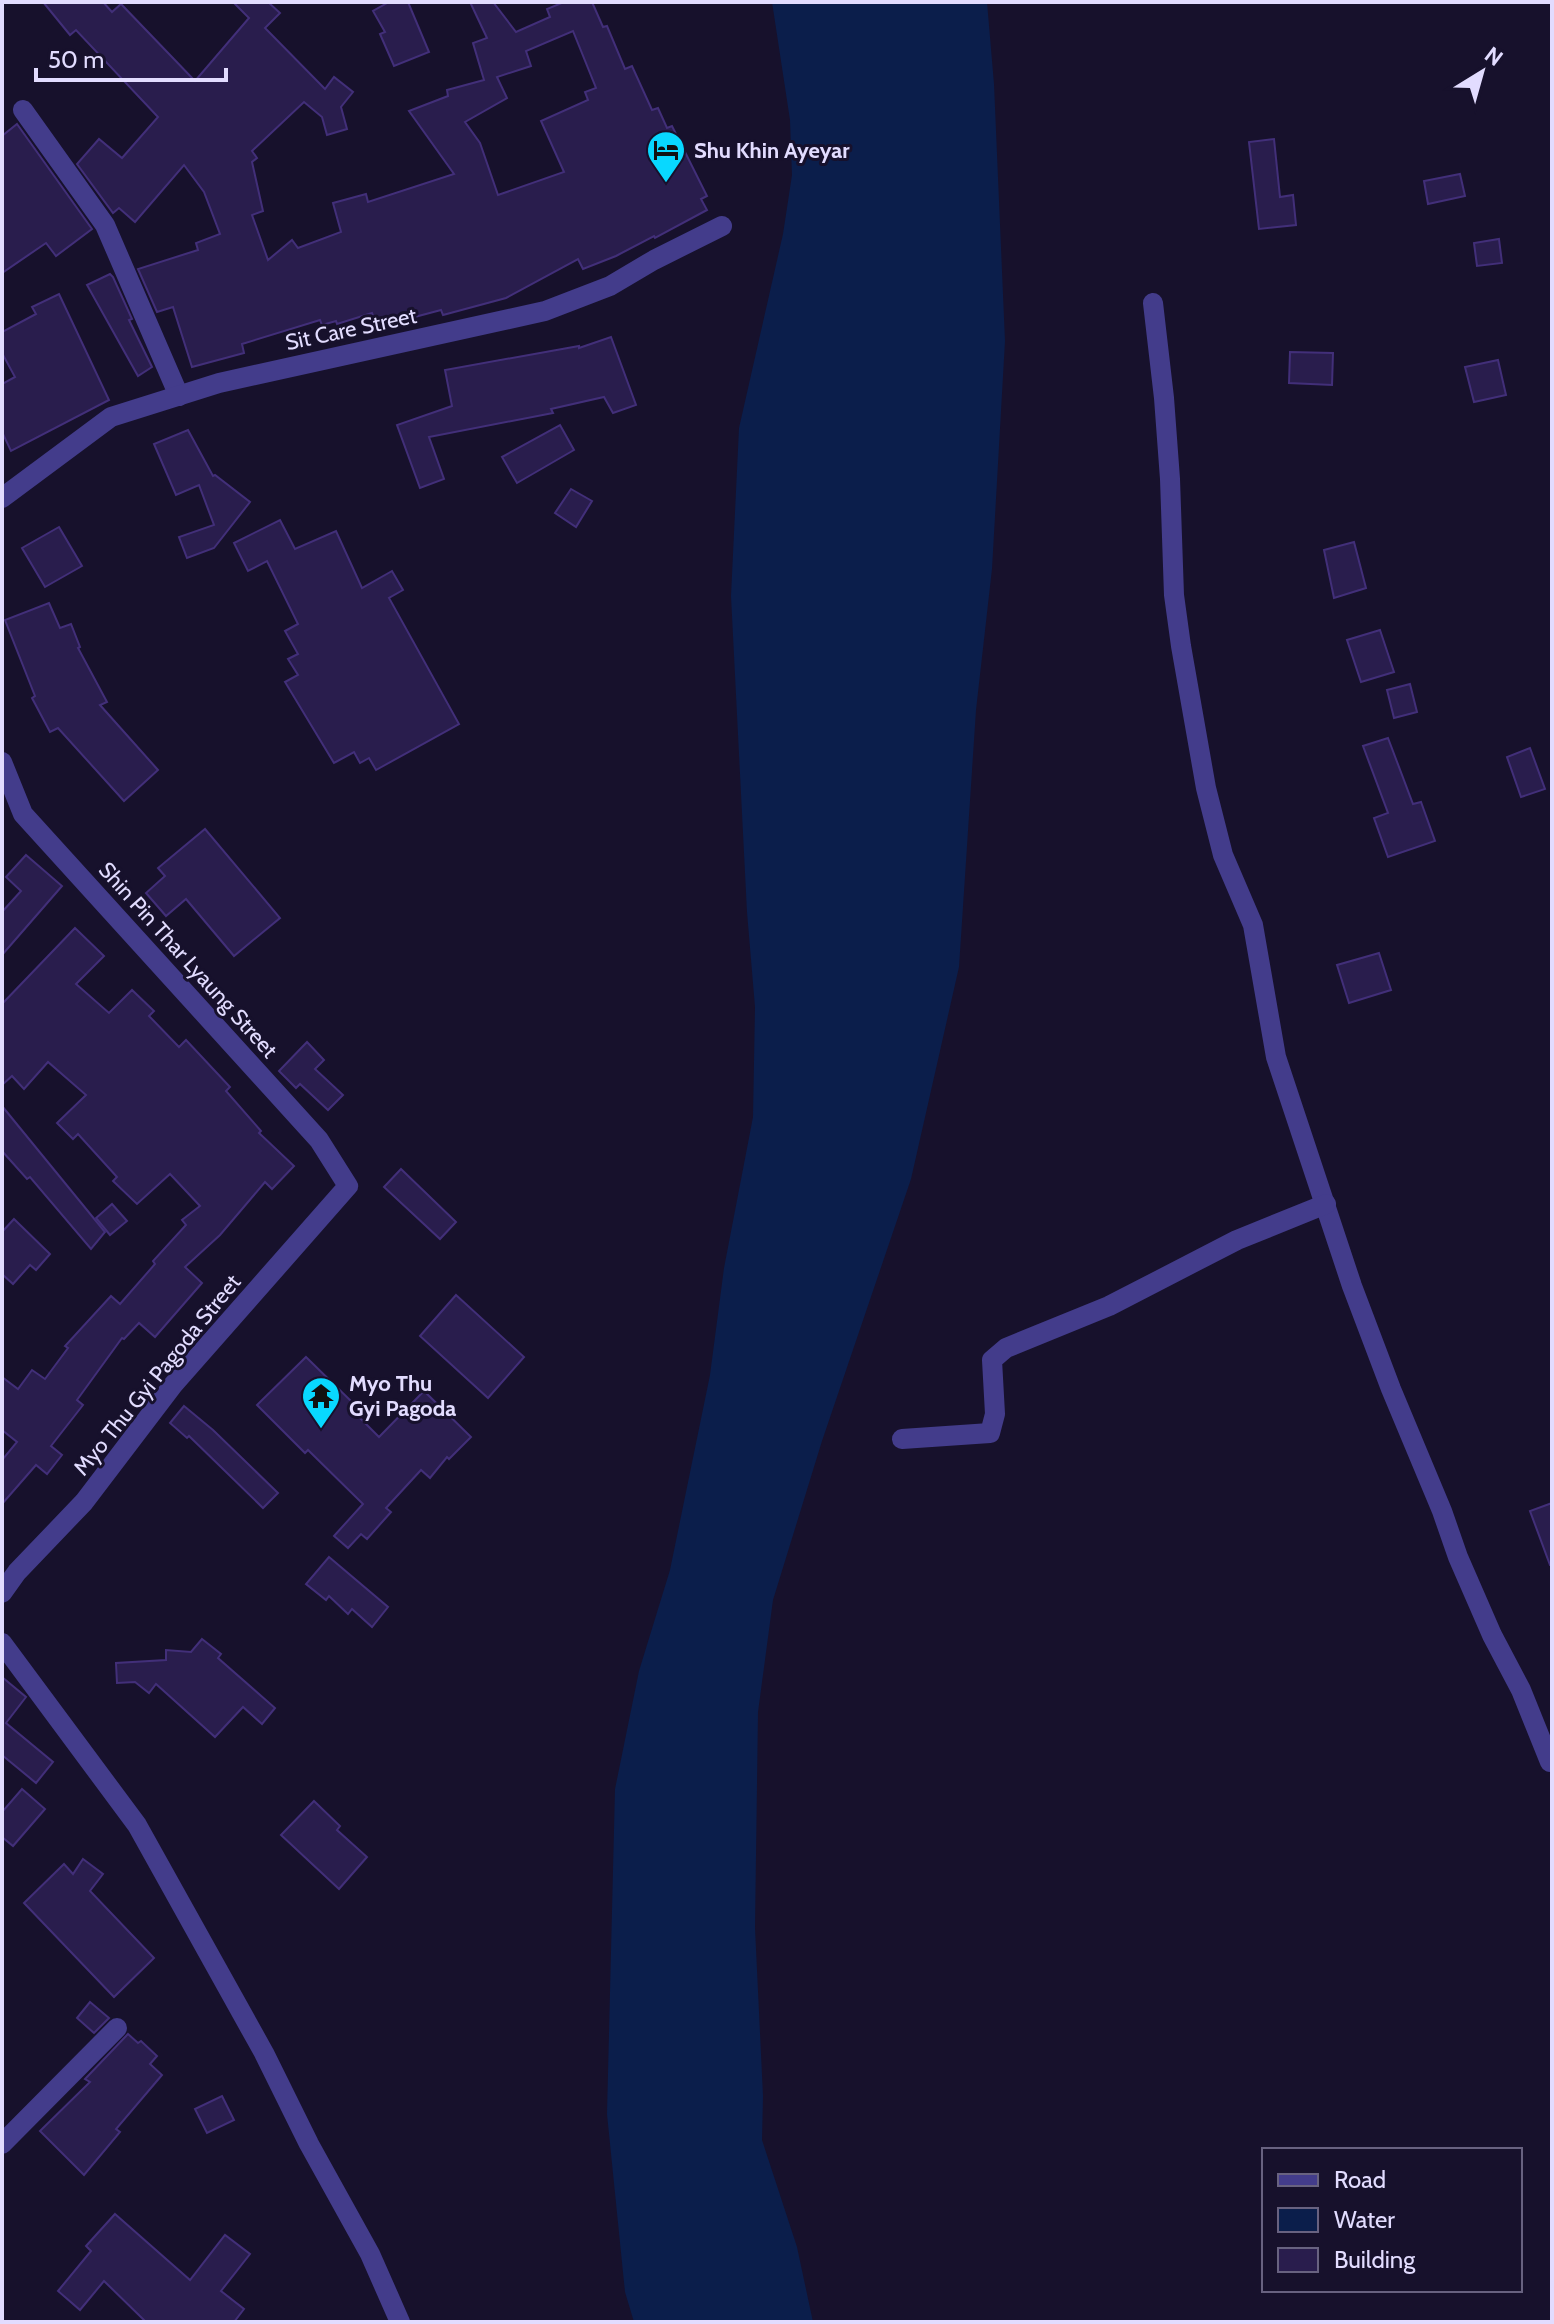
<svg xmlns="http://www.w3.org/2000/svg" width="1554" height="2324" font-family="Cabin,sans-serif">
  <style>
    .water { fill: #0b1e4b }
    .building { fill: #291d4d; stroke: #422f79; stroke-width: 2; fill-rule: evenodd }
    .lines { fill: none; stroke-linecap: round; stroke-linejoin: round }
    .minor { stroke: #433c8b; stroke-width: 20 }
    .labels { text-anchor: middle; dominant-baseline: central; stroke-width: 6; stroke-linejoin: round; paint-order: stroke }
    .poi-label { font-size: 22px; font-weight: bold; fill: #e2dcff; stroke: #17112c; text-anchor: start }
    .street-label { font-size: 22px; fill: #e2dcff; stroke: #17112c }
  </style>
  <rect width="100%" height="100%" fill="#17112c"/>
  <!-- water -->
  <polygon class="water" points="772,2 987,2 994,84 1005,341 992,569 976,710 959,967 911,1179 822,1441 773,1600 758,1712 755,1928 763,2096 762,2140 797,2247 813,2322 634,2322 625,2292 607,2114 615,1789 639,1671 670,1570 710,1375 724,1268 753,1117 755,1007 747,912 731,596 739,428 783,234 792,175 790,120"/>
  <!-- building -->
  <g class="building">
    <path d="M43 2H103L112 12 121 4 195 81 249 18 233 2H268L280 13 265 28 325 89 334 77 353 92 341 107 347 129 327 135 322 117 304 102 252 151 257 158 252 162 263 211 252 215 268 260 292 240 298 248 341 232 333 203 366 194 368 202 454 174 409 111 448 96 447 90 484 80 473 43 487 38 470 2H493L516 32 550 17 547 9 564 2H592L603 27 607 26 625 69 632 66 652 110 658 108 667 128 672 126 707 196 701 199 707 210 655 238 654 236 616 256 583 269 578 259 506 298 443 315 441 310 411 318 410 314 376 324 372 313 337 324 336 321 322 325 320 320 242 344 244 353 192 367 173 307 157 312 138 269 198 250 196 243 220 234 204 192 184 165 135 222 119 208 113 213 77 164 99 139 122 158 158 117 76 30 70 35ZM573 31 596 88 585 92 588 100 541 121 564 172 498 195 480 143 465 122 507 98 497 77 531 66 526 51Z"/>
    <polygon points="389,2 408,2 429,52 394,66 380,34 385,32 373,11"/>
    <polygon points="17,124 92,229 56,256 46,243 2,273 2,136"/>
    <polygon points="1274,139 1280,197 1293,195 1296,225 1259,229 1249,142"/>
    <polygon points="1460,174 1465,196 1428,204 1424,181"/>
    <polygon points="1499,239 1502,263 1477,266 1474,243"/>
    <polygon points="110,274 113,277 132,319 129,320 152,367 138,376 87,285"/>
    <polygon points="59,294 109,400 11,451 2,432 2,384 15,377 2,353 2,332 36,314 32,307"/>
    <polygon points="611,337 636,405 613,413 604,397 551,409 553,413 429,437 444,479 420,488 397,425 452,406 445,370 579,346 579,348"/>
    <polygon points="1290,352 1333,353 1332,385 1289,383"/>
    <polygon points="1498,360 1506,395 1474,402 1465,367"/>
    <polygon points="560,425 574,450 517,483 502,457"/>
    <polygon points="188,430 213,476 215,475 250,502 214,548 187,558 179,537 214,525 199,485 176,495 154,444"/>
    <polygon points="571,489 592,501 576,527 555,513"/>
    <polygon points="280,520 295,549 336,531 362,588 392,571 403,590 389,598 459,724 376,770 369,758 360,763 354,752 334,763 285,682 298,675 288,659 298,654 285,631 298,624 267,561 248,571 234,543"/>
    <polygon points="59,527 82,566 45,587 22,548"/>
    <polygon points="1354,542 1366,588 1334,598 1324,550"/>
    <polygon points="49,603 60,628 71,624 80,647 78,648 107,702 100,705 158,770 124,801 58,728 50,732 32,698 35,696 5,620"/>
    <polygon points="1380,630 1394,672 1361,682 1347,640"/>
    <polygon points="1410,684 1417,712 1394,718 1387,690"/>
    <polygon points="1388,738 1413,804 1421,802 1435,841 1388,857 1374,818 1388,813 1363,746"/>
    <polygon points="1530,748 1545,789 1521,797 1507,757"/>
    <polygon points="205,829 280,918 234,956 186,899 166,916 146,893 165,876 158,868"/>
    <polygon points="26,855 62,886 2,955 2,912 21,891 6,877"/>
    <polygon points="75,928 104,956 76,984 109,1013 132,990 154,1011 149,1016 179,1047 186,1040 230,1087 226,1091 261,1131 259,1133 294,1166 272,1189 265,1182 220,1235 185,1267 202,1283 155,1337 139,1323 124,1339 122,1338 77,1400 83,1405 51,1446 62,1455 47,1474 36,1465 2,1504 2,1460 17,1442 2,1430 2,1377 18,1389 32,1370 45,1379 68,1348 65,1346 111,1296 120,1304 155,1264 153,1261 186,1225 182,1220 200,1206 170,1174 137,1204 113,1181 117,1177 78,1134 73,1139 57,1123 86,1095 48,1062 24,1089 12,1076 2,1085 2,1004"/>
    <polygon points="1379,953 1391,990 1349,1003 1337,965"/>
    <polygon points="307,1042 324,1060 315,1069 343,1095 328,1110 300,1084 296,1088 279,1071"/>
    <polygon points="2,1106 105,1232 91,1249 30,1177 27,1179 2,1151"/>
    <polygon points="401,1169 456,1222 440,1239 384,1187"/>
    <polygon points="112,1204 127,1221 110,1235 96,1218"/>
    <polygon points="14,1219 50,1254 36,1270 30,1265 13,1284 2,1274 2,1232"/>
    <polygon points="456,1295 524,1357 488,1398 420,1336"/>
    <polygon points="306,1357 354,1404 350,1408 379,1437 424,1391 471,1437 449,1459 447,1457 430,1478 421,1470 386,1508 391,1512 367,1539 361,1534 348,1548 334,1536 363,1504 308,1450 305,1453 257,1405"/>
    <polygon points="184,1406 213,1430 278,1493 263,1508 189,1436 187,1438 170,1423"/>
    <polygon points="1552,1503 1552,1565 1550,1565 1530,1511"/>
    <polygon points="329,1557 388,1607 372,1627 352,1609 348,1614 329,1596 326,1600 306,1584"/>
    <polygon points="202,1639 221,1654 218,1658 275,1708 262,1724 243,1707 215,1737 156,1684 149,1693 135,1682 117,1683 116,1663 166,1660 166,1650 191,1652"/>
    <polygon points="2,1677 26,1697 6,1723 53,1762 36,1783 2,1755"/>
    <polygon points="22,1789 45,1809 13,1846 2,1837 2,1812"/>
    <polygon points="314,1801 340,1826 337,1830 367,1857 339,1889 281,1835"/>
    <polygon points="83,1859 103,1874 90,1891 154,1958 114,1997 24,1903 64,1864 73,1874"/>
    <polygon points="90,2002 109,2018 94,2033 77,2018"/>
    <polygon points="128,2034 138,2043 141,2041 157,2056 150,2064 162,2075 116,2129 120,2132 84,2175 40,2131 90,2082 85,2079"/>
    <polygon points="222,2096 234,2120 207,2133 195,2109"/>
    <polygon points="115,2214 190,2280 225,2235 250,2254 221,2291 244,2309 234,2322 146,2322 104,2281 80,2310 58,2291 91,2251 86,2246"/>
  </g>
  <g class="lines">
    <!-- minor -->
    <g class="minor">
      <polyline points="23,110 105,225 179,396"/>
      <polyline points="1153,303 1164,398 1170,479 1174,595 1181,646 1206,788 1223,855 1253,925 1276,1057 1352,1286 1391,1389 1442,1511 1458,1557 1492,1635 1521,1690 1550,1762"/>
      <polyline points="2,498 111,417 219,383 545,311 610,286 654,260 722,226"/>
      <polyline points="2,762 23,814 319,1140 348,1186 173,1385 84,1502 17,1572 2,1593"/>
      <polyline points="902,1439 990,1433 995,1414 992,1360 1006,1348 1109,1306 1237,1240 1326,1204"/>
      <polyline points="2,1643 137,1825 264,2053 309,2144 370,2254 400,2322"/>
      <polyline points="2,2144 117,2028"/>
    </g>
  </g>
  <!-- icons -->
  <defs>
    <g id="hotel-pin" transform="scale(2)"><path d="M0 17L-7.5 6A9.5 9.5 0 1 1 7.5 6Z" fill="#08d8ff" stroke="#17112c"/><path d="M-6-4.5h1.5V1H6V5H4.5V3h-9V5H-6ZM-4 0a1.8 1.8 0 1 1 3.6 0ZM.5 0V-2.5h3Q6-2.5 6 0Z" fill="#111"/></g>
    <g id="temple-pin" transform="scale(2)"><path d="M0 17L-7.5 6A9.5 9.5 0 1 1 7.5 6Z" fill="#08d8ff" stroke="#17112c"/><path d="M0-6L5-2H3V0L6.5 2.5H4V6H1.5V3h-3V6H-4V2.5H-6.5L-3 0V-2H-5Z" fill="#111"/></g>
  </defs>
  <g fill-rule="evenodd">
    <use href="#hotel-pin" x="666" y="150"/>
    <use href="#temple-pin" x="321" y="1396"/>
  </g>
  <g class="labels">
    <!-- poi labels -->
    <g class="poi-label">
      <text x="694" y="150">Shu Khin Ayeyar</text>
      <text x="349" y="1383">Myo Thu<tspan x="349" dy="25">Gyi Pagoda</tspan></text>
    </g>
    <!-- street labels -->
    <g class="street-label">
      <text transform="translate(351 329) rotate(-12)">Sit Care Street</text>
      <text transform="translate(188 960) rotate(48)">Shin Pin Thar Lyaung Street</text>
      <text transform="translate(157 1375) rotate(-51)">Myo Thu Gyi Pagoda Street</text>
    </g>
  </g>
  <!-- border -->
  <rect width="1554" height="2324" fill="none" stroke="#e2dcff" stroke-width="8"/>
  <!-- legend -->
  <rect x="1262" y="2148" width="260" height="144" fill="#17112c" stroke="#686280" stroke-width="2"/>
  <rect x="1278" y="2174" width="40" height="12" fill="#433c8b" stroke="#686280" stroke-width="2"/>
  <text x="1334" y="2188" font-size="24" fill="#e2dcff">Road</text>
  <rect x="1278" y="2208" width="40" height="24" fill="#0b1e4b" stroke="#686280" stroke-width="2"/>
  <text x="1334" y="2228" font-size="24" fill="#e2dcff">Water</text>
  <rect x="1278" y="2248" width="40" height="24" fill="#291d4d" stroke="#686280" stroke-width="2"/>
  <text x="1334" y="2268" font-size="24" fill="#e2dcff">Building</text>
  <!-- north arrow -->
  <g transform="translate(1482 72) rotate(37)" stroke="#17112c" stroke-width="6" paint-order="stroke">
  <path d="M0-6L14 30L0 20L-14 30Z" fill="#e2dcff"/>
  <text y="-12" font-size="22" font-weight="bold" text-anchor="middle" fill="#e2dcff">N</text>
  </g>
  <!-- scale -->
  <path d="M36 68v12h190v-12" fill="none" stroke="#e2dcff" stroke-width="4"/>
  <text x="48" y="68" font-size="24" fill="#e2dcff" stroke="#17112c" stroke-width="6" paint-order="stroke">50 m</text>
</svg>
